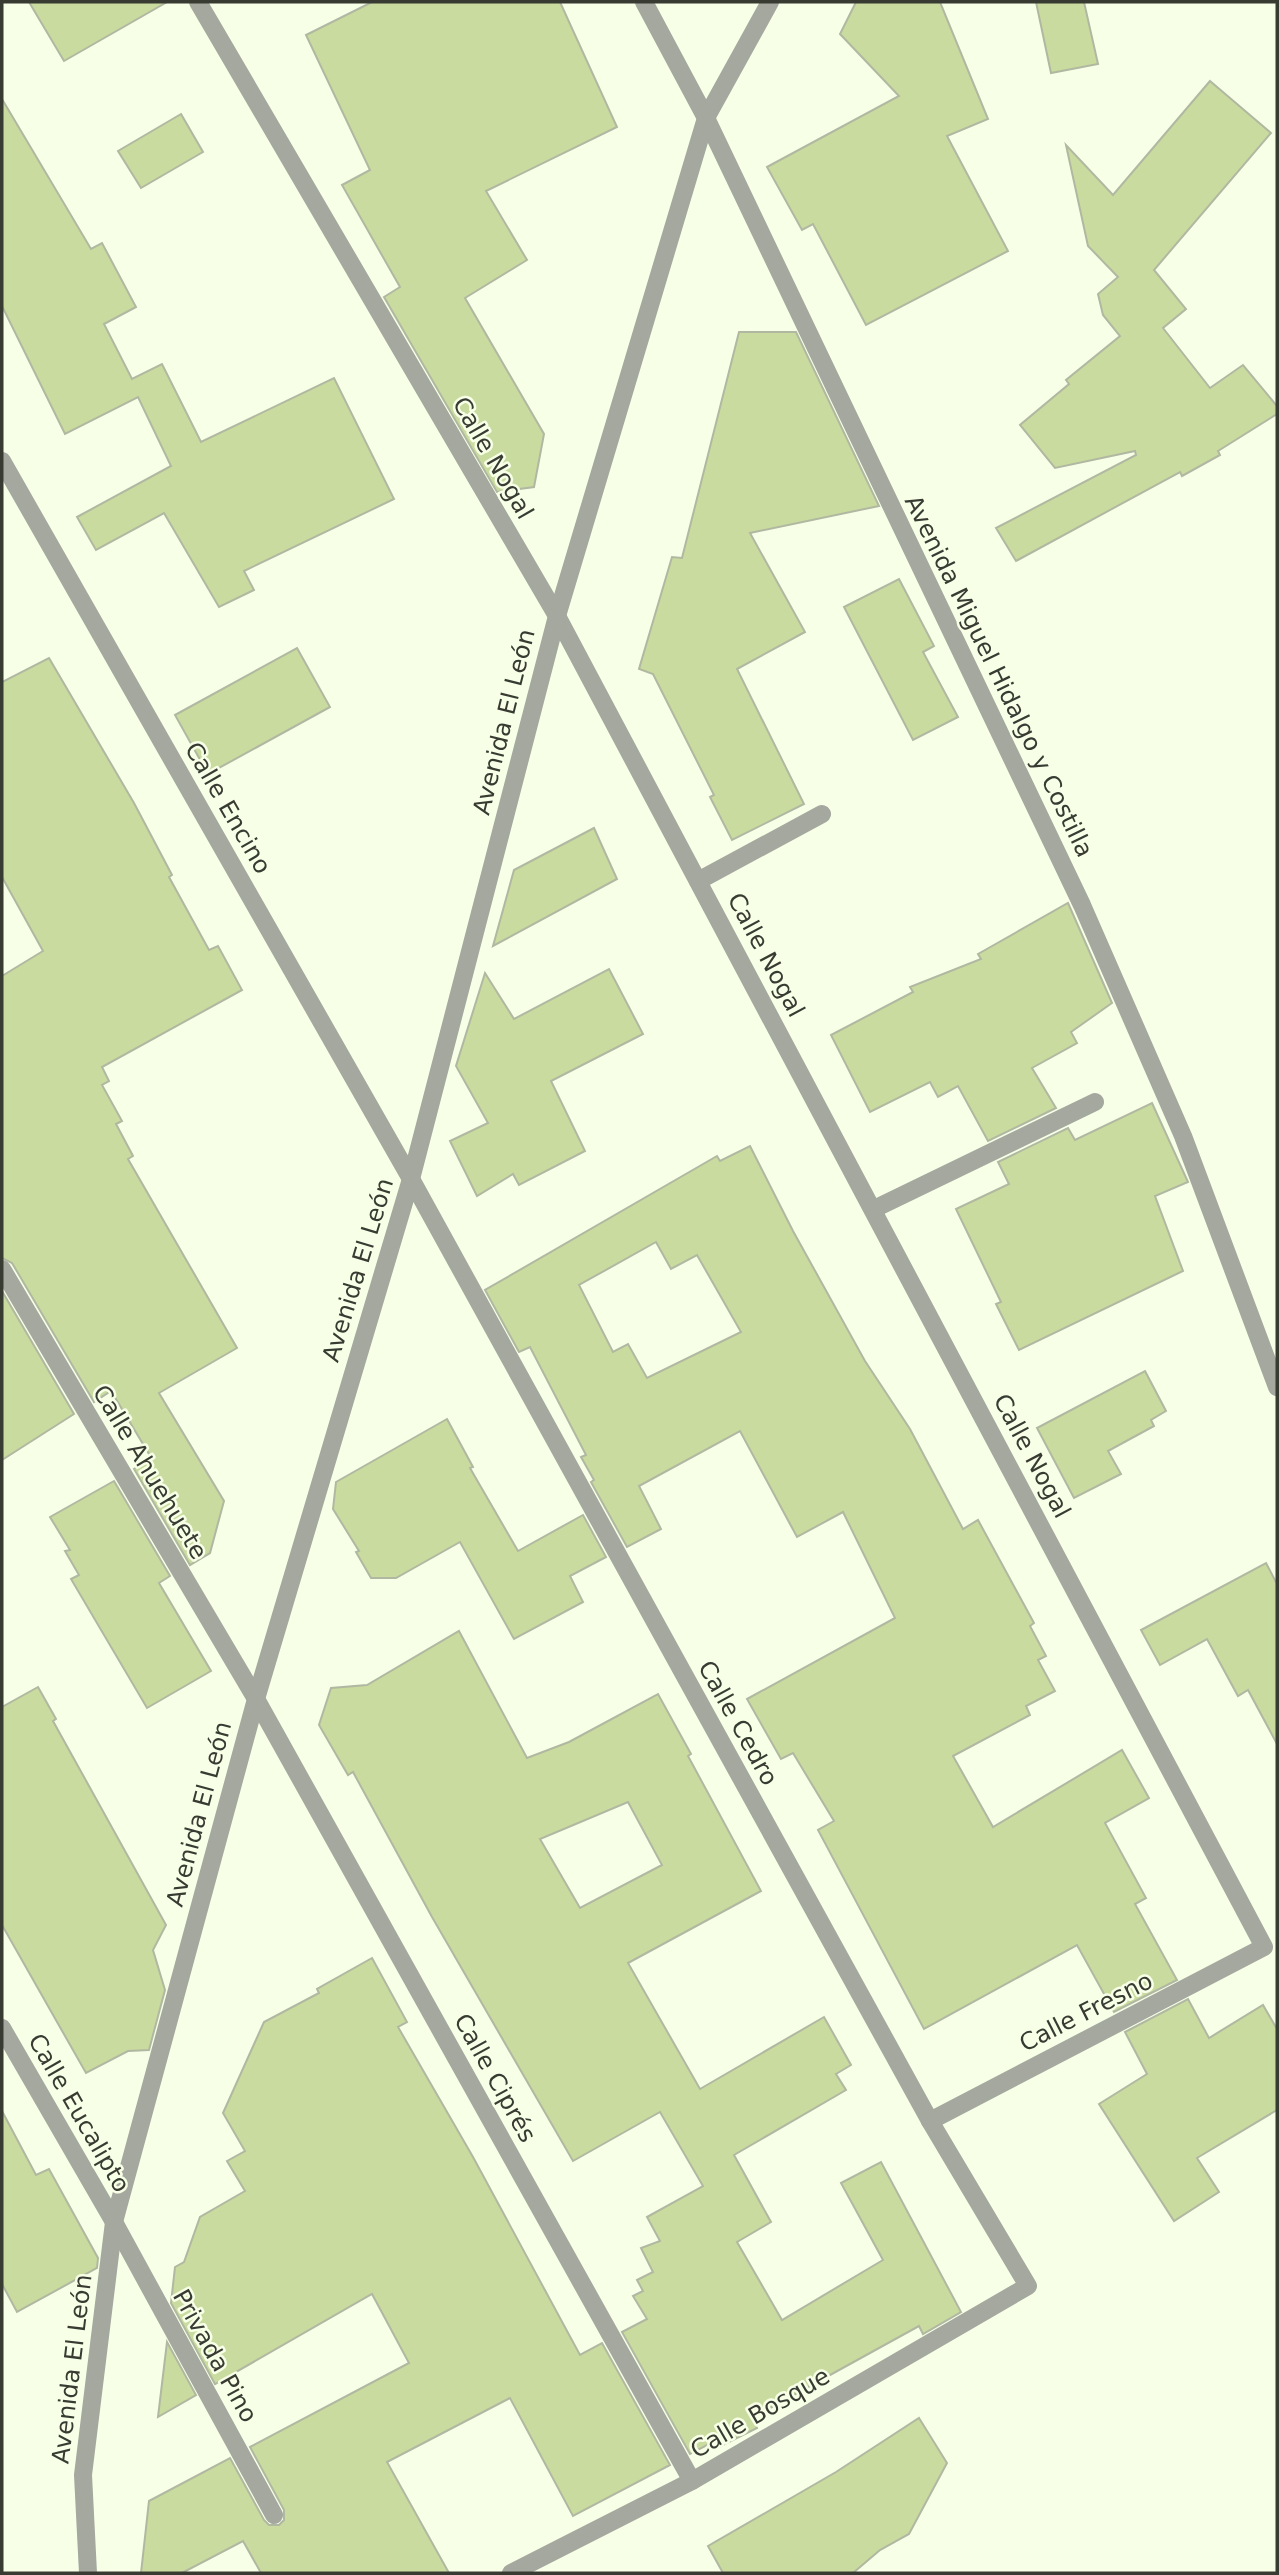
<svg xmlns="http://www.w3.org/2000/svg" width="1279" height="2575" font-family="'DejaVu Sans',sans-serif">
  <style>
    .building { fill: #c9db9e; stroke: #b1b8a2; stroke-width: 2; fill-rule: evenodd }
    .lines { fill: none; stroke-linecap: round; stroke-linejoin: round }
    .street { stroke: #a4a89e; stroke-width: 18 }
    .labels { text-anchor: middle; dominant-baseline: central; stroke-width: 5; stroke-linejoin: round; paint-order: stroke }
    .street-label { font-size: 24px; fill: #383b32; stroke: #f7ffe7 }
  </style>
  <rect width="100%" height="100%" fill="#f7ffe7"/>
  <!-- building -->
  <g class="building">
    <polygon points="29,2 167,2 64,61"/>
    <polygon points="372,2 560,2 617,127 486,191 527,260 465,298 544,434 534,487 497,492 384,297 400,287 342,185 370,170 306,35"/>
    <polygon points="856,2 940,2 988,119 947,136 1008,251 866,325 813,224 802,230 767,167 899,96 840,34"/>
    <polygon points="1036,2 1084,2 1098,64 1051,73"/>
    <polygon points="1210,81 1271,133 1154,270 1186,309 1163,328 1210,388 1243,365 1277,406 1277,414 1218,451 1220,455 1182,476 1180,472 1016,561 996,528 1136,455 1135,451 1055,468 1020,425 1069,384 1066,380 1120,336 1103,315 1098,294 1118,277 1088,246 1066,145 1113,195"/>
    <polygon points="2,99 91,249 102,243 136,307 104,324 132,379 162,364 201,442 334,378 394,499 244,571 254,590 219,607 164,513 96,550 77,517 171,466 138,397 65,434 2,306"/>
    <polygon points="181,114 203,152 141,188 118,151"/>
    <polygon points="739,332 796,332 879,506 750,533 805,632 737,669 804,804 732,840 710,797 714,795 653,674 639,669 672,557 682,558"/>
    <polygon points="899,579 934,646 923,652 958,717 913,740 844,607"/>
    <polygon points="297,648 330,707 208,774 175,715"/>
    <polygon points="49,658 134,803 172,875 169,877 209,950 218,946 242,990 102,1067 109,1081 102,1085 122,1121 116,1124 133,1156 128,1159 237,1348 159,1393 224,1501 210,1553 190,1565 134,1469 152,1459 111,1391 94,1402 12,1263 2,1258 2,976 43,951 2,877 2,682"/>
    <polygon points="594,828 617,879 493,946 514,870"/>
    <polygon points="1068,903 1112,1003 1071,1032 1077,1043 1032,1068 1056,1108 988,1141 958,1086 938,1097 930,1082 870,1112 831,1035 913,992 910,987 981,959 978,954"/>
    <polygon points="609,969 643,1034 551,1081 585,1151 519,1185 513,1174 477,1196 450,1141 488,1123 456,1066 485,973 514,1019"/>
    <polygon points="1152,1103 1188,1182 1155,1196 1183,1271 1019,1350 996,1304 1001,1302 956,1209 1009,1184 998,1162 1068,1128 1075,1140"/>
    <path d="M750 1146 793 1231 865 1361 910 1429 963 1529 978 1520 1034 1623 1030 1626 1046 1656 1038 1660 1055 1691 1026 1706 1030 1715 953 1756 993 1827 1122 1750 1149 1798 1105 1823 1146 1898 1135 1904 1177 1980 1114 2012 1077 1945 924 2029 818 1830 834 1821 793 1753 781 1759 747 1699 895 1618 843 1512 797 1537 740 1431 639 1486 661 1529 627 1547 591 1482 594 1480 581 1457 586 1455 530 1347 519 1352 485 1290 717 1156 720 1161ZM656 1242 671 1269 697 1255 741 1332 647 1378 628 1344 613 1352 579 1285Z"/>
    <polygon points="2,1291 74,1414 2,1460"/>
    <polygon points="1145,1371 1166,1411 1151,1420 1154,1426 1108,1451 1121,1474 1074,1498 1037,1428"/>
    <polygon points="447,1419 473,1467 470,1468 518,1551 583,1515 606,1557 570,1576 583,1602 514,1639 460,1542 396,1578 371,1578 356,1552 359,1551 333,1509 336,1482"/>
    <polygon points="114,1481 170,1576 159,1583 211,1671 147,1708 71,1579 79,1575 65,1551 70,1550 50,1517"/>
    <polygon points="1266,1563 1277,1584 1277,1744 1248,1690 1238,1696 1207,1639 1160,1665 1141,1630"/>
    <path d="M459 1631 527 1758 569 1742 658 1694 691 1754 688 1756 761 1891 628 1963 700 2089 824 2017 851 2065 836 2074 846 2090 734 2155 771 2222 737 2242 782 2320 883 2260 841 2183 881 2162 961 2312 923 2334 919 2326 752 2418 757 2428 715 2449 711 2443 690 2454 622 2332 647 2319 633 2296 643 2291 637 2280 653 2272 641 2248 660 2241 647 2217 703 2186 660 2112 573 2161 432 1917 353 1772 348 1775 319 1725 331 1688 367 1685ZM628 1802 662 1865 580 1908 540 1839Z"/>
    <polygon points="38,1687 56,1719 53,1721 166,1925 153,1950 165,1990 149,2050 128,2051 86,2073 2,1925 2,1707"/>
    <polygon points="372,1958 407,2022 398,2027 473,2157 580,2355 602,2343 670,2465 573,2516 510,2398 387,2462 449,2573 261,2573 243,2541 182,2573 141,2573 149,2501 230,2458 264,2520 269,2525 279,2525 284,2520 284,2510 250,2447 409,2363 372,2294 215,2384 171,2303 175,2267 184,2262 200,2217 245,2191 227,2161 245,2151 223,2113 264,2022 319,1993 317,1989"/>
    <polygon points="1188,1999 1209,2038 1263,2005 1277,2029 1277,2110 1197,2158 1219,2192 1174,2221 1099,2104 1147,2074 1125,2032"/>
    <polygon points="2,2111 36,2175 49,2169 98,2258 97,2268 17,2312 2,2284"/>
    <polygon points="167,2342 196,2395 158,2417"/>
    <polygon points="919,2418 947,2463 909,2534 880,2550 853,2573 723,2573 708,2546 836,2472"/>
  </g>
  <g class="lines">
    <!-- street -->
    <g class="street">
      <polyline points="198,2 557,616 1264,1947 930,2121"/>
      <polyline points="644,2 706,118 1082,905 1183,1136 1277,1387"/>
      <polyline points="2,461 411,1179 930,2121 1028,2286 692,2481 511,2573"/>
      <polyline points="698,881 822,814"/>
      <polyline points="874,1209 1095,1102"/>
      <polyline points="2,1269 256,1699 692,2481"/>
      <polyline points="2,2028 114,2222 274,2515"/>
      <polyline points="88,2573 83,2475 114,2222 256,1699 411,1179 557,616 706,118 770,2"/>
    </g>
  </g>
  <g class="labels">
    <!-- street labels -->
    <g class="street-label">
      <text transform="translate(493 458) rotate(60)">Calle Nogal</text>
      <text transform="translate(999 676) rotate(64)">Avenida Miguel Hidalgo y Costilla</text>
      <text transform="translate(504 722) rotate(-76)">Avenida El León</text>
      <text transform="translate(228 808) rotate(60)">Calle Encino</text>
      <text transform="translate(766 955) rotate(62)">Calle Nogal</text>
      <text transform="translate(358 1270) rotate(-73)">Avenida El León</text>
      <text transform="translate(1032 1456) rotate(62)">Calle Nogal</text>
      <text transform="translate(150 1472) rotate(59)">Calle Ahuehuete</text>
      <text transform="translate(738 1723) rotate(61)">Calle Cedro</text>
      <text transform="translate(199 1814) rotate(-75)">Avenida El León</text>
      <text transform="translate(1086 2012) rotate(-27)">Calle Fresno</text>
      <text transform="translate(495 2078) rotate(61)">Calle Ciprés</text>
      <text transform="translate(79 2113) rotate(60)">Calle Eucalipto</text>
      <text transform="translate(215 2356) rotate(61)">Privada Pino</text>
      <text transform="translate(72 2369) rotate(-83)">Avenida El León</text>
      <text transform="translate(760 2413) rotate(-30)">Calle Bosque</text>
    </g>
  </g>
  <!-- border -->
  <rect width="1279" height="2575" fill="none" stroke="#383b32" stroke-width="7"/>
</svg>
